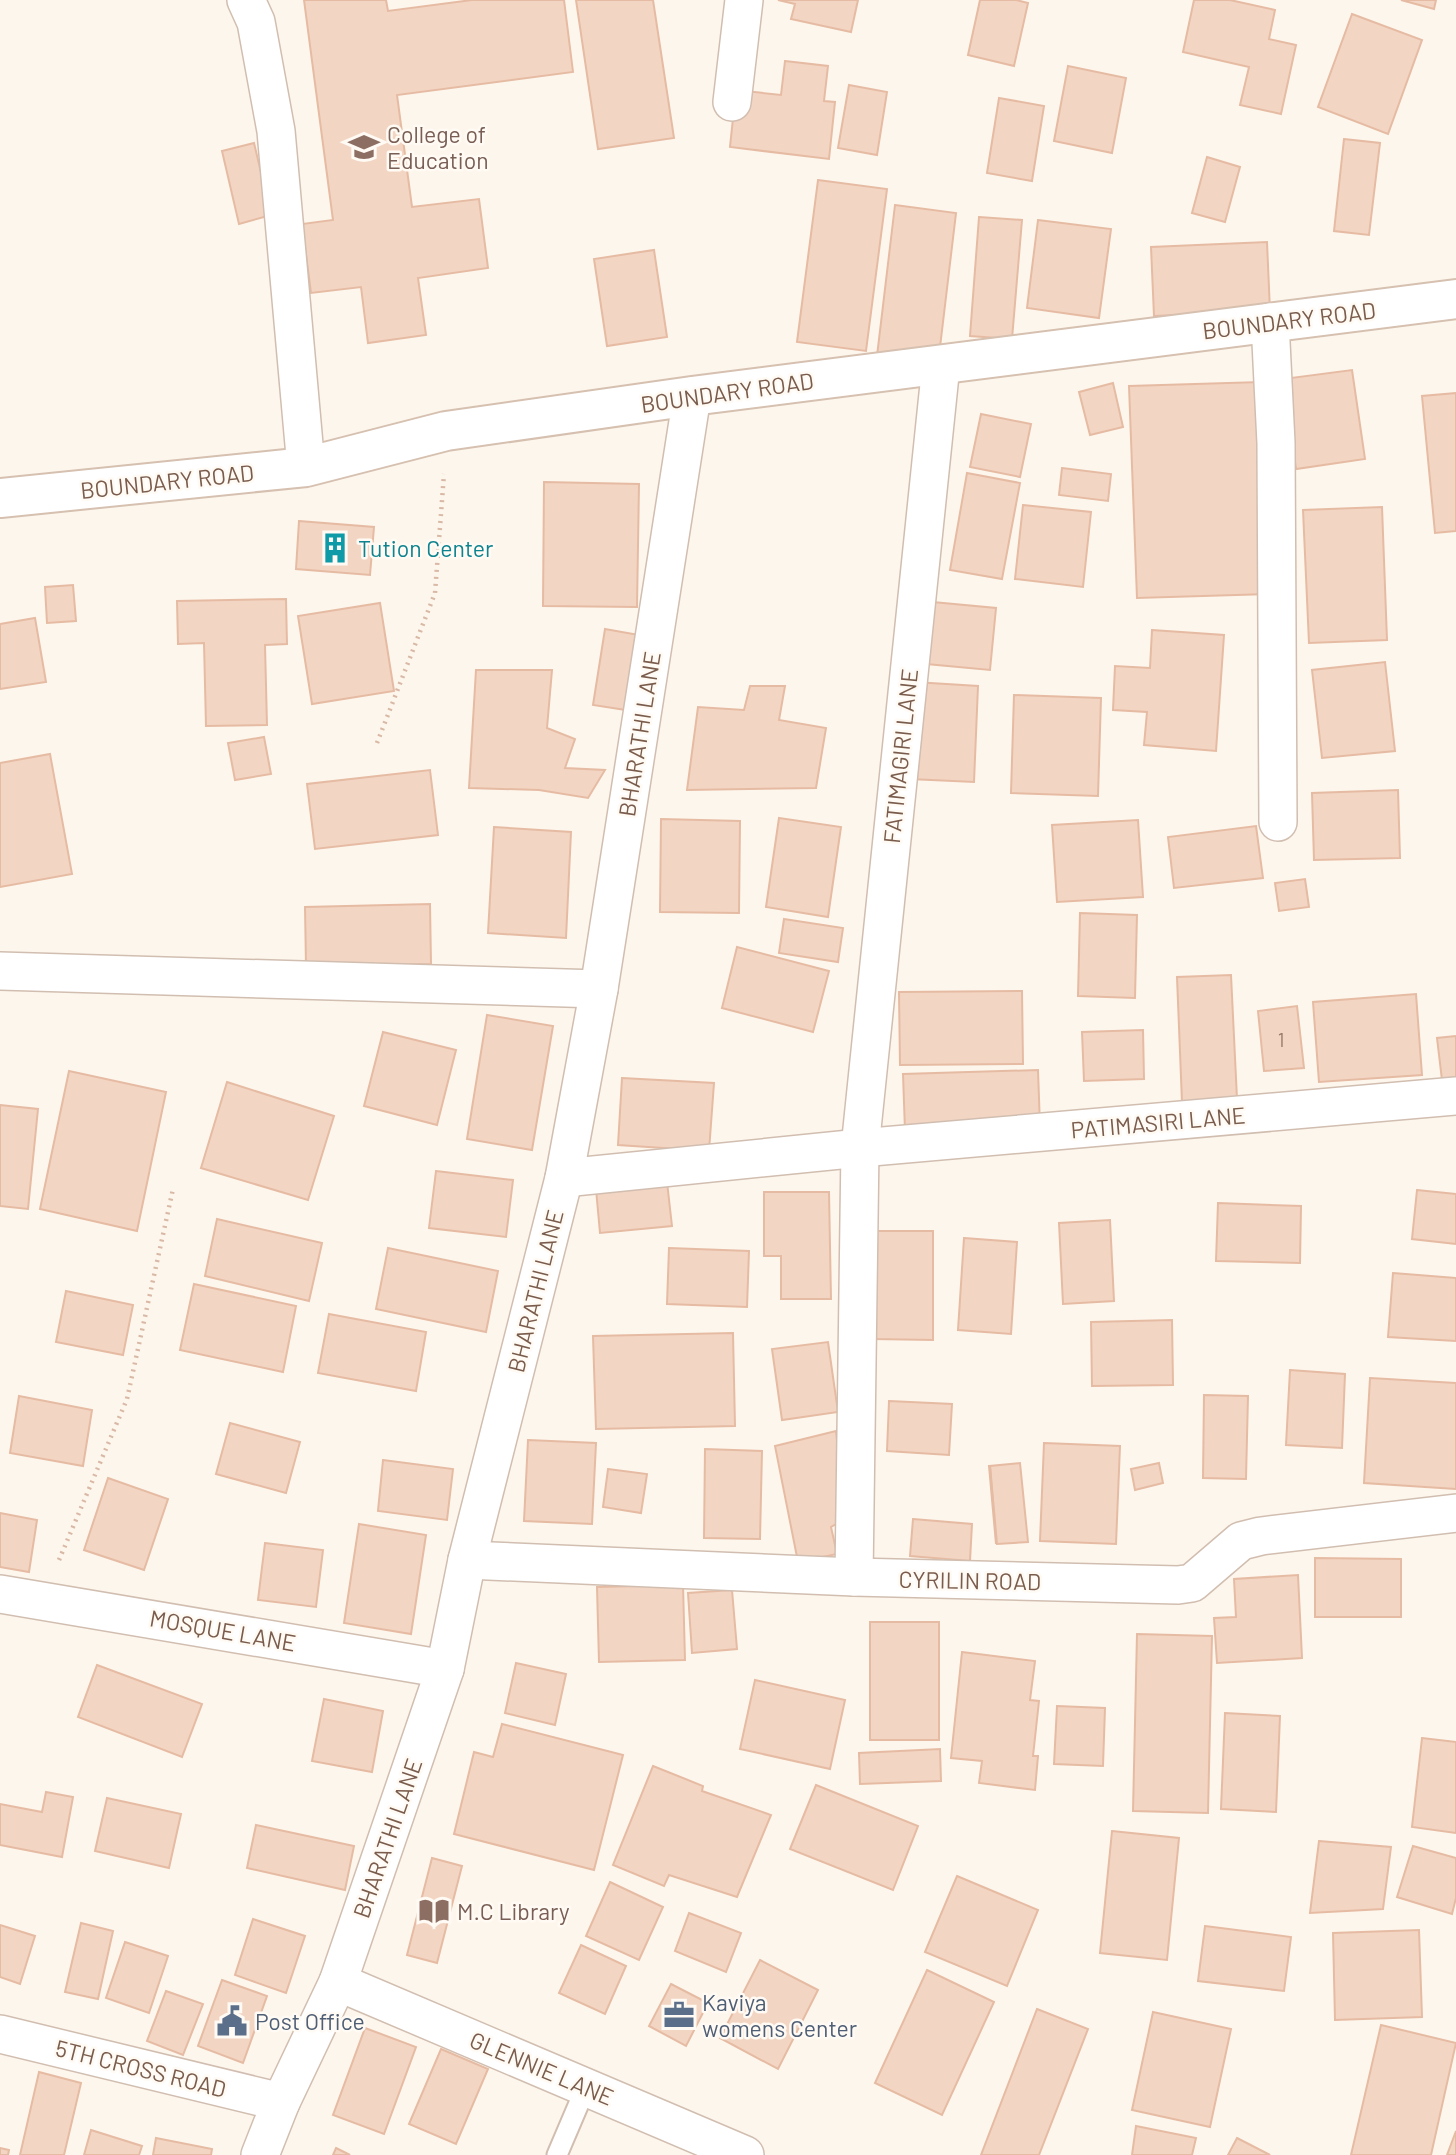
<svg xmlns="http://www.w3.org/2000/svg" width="1456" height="2155" font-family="Barlow,sans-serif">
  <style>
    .building { fill: #f3d5c3; stroke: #e6bba3; stroke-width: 2 }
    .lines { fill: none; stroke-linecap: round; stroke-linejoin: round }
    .lane-casing { stroke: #d1beb0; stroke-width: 23 }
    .street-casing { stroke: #d1beb0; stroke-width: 40 }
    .secondary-casing { stroke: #d6c0b0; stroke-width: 42 }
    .path { stroke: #d9b8a5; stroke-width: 4.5; stroke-dasharray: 2 5; stroke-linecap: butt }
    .lane { stroke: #fff; stroke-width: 19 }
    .street { stroke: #fff; stroke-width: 37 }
    .secondary { stroke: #fff; stroke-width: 38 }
    .labels { text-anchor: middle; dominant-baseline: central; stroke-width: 5; stroke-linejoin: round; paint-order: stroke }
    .number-label { font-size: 19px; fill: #987a6a }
    .education-label { font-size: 23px; fill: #785e54; stroke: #fffaf3; text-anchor: start }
    .street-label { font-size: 23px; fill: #7a5c4d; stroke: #fffaf3 }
    .culture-label { font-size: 23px; fill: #0d838f; stroke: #fffaf3; text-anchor: start }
    .service-label { font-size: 23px; fill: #4e5e75; stroke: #fffaf3; text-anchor: start }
  </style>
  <rect width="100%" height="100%" fill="#fdf6ec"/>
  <!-- building -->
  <g class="building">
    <polygon points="304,0 386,0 388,11 472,0 564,0 573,72 397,95 412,207 479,199 488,268 418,278 426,335 368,343 361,287 311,293 302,224 333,220"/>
    <polygon points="576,0 653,0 674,138 598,149"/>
    <polygon points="778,0 858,0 851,32 791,19 795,4"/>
    <polygon points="980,0 1016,0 1028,3 1014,66 968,55"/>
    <polygon points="1194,0 1230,0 1275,10 1269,39 1296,45 1281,114 1240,105 1249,67 1183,52"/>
    <polygon points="1401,0 1436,0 1434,9"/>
    <polygon points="1352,14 1422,40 1388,134 1318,107"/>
    <polygon points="785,61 828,66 824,101 835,102 829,159 730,147 736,90 781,95"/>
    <polygon points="1068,66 1126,78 1112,153 1054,141"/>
    <polygon points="849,85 887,92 877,155 838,148"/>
    <polygon points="999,98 1044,106 1032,181 987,173"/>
    <polygon points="1344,139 1380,143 1369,235 1334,231"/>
    <polygon points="254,143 271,215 239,224 222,151"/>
    <polygon points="1207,157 1240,167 1225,222 1192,213"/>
    <polygon points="818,180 887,189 866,351 797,342"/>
    <polygon points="895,205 956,213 938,364 877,356"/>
    <polygon points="979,217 1022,220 1012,339 970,336"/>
    <polygon points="1038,220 1111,229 1099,318 1027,308"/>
    <polygon points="1267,242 1270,311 1154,316 1151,247"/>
    <polygon points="654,250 667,337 607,346 594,259"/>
    <polygon points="1352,370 1365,459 1296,469 1283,379"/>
    <polygon points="1261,382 1269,594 1137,598 1129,386"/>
    <polygon points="1113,383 1123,427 1090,435 1079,392"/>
    <polygon points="1456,393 1456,531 1435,533 1422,396"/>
    <polygon points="981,414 1031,424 1020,477 970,467"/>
    <polygon points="1062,468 1111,474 1108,501 1059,495"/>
    <polygon points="967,473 1020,483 1002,579 950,570"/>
    <polygon points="544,482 639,484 637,607 543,606"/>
    <polygon points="1023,505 1091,512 1083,587 1015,579"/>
    <polygon points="1382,507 1387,640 1309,643 1303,510"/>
    <polygon points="299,521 374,527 370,575 296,569"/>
    <polygon points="73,585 76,621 47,623 45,587"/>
    <polygon points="286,599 287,644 265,645 267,725 206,726 204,643 178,644 177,601"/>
    <polygon points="922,601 996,608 990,670 916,663"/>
    <polygon points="380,603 394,691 312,704 298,616"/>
    <polygon points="35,618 46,682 0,689 0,624"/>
    <polygon points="605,629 639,635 626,710 593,705"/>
    <polygon points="1152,630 1224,635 1216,751 1144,745 1147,712 1113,710 1115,666 1150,668"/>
    <polygon points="1385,662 1395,751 1322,758 1312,670"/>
    <polygon points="476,670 552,670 547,728 575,739 565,768 605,770 588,798 539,790 469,788"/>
    <polygon points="914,682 978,686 974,782 910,779"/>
    <polygon points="750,686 785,686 779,720 826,728 816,788 687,790 698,707 744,710"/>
    <polygon points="1014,695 1101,698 1098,796 1011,793"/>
    <polygon points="264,737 271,774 235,780 228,743"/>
    <polygon points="50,754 72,874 0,887 0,763"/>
    <polygon points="430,770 438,835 315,849 307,784"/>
    <polygon points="1398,790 1400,858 1314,860 1312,793"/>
    <polygon points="779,818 841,827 828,917 766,907"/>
    <polygon points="661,819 740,821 739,913 660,912"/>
    <polygon points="1138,820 1143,897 1057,902 1052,825"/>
    <polygon points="1256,826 1263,878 1174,888 1168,837"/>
    <polygon points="494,827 571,832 566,938 488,933"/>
    <polygon points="1305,879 1309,907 1279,911 1275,883"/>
    <polygon points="430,904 431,964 306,966 305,907"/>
    <polygon points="1080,913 1137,915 1135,998 1078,996"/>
    <polygon points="784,919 843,928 838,962 779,953"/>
    <polygon points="737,947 829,971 813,1032 722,1008"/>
    <polygon points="1231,975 1237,1099 1182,1102 1177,977"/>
    <polygon points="1022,991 1023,1064 900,1065 899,992"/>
    <polygon points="1416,994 1422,1075 1319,1082 1313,1002"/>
    <polygon points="1297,1006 1304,1068 1264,1071 1258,1011"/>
    <polygon points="487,1015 553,1026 532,1150 467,1139"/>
    <polygon points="1143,1030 1144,1079 1084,1081 1082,1032"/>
    <polygon points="383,1032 456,1050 437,1125 364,1106"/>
    <polygon points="1456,1036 1456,1078 1442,1080 1437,1038"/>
    <polygon points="1038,1070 1040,1126 905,1131 903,1074"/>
    <polygon points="69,1071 166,1092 137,1231 40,1209"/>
    <polygon points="622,1078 714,1083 709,1151 618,1145"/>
    <polygon points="227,1082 334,1116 308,1200 201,1168"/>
    <polygon points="0,1105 38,1109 28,1209 0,1206"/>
    <polygon points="436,1171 513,1180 506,1237 429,1228"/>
    <polygon points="667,1182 672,1226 600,1233 596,1189"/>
    <polygon points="1417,1190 1456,1194 1456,1244 1412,1239"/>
    <polygon points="764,1192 829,1192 831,1299 781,1299 781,1256 764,1256"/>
    <polygon points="1218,1203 1301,1206 1300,1263 1216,1261"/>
    <polygon points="217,1219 322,1243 309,1301 205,1276"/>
    <polygon points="1110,1220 1114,1301 1063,1304 1059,1223"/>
    <polygon points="873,1231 933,1231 933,1340 873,1339"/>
    <polygon points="964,1238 1017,1242 1011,1334 958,1330"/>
    <polygon points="388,1248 498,1271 486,1332 376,1309"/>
    <polygon points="669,1248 749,1251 747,1307 667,1304"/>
    <polygon points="1393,1273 1456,1278 1456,1341 1388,1337"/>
    <polygon points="194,1284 296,1306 283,1372 180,1350"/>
    <polygon points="66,1291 133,1305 123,1355 56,1342"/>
    <polygon points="329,1314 426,1332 416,1391 318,1373"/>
    <polygon points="1172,1320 1173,1385 1092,1386 1091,1322"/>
    <polygon points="733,1333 735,1426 596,1429 593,1336"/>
    <polygon points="828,1342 838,1412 782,1420 772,1349"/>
    <polygon points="1290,1370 1345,1374 1342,1448 1286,1445"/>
    <polygon points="1370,1378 1456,1383 1456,1489 1364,1483"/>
    <polygon points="1204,1395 1248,1396 1246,1479 1203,1478"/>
    <polygon points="19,1396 92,1410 83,1466 10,1453"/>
    <polygon points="889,1401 952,1404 949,1455 887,1451"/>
    <polygon points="230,1423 300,1442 286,1493 216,1474"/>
    <polygon points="836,1431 845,1519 831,1527 837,1554 798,1562 775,1446"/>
    <polygon points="528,1440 596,1443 592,1524 524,1521"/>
    <polygon points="1044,1443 1120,1446 1116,1544 1040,1541"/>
    <polygon points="705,1449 762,1451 760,1539 704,1538"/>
    <polygon points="383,1460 453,1469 447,1520 378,1511"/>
    <polygon points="1020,1463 1028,1542 997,1544 990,1466"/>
    <polygon points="1159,1463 1163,1483 1135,1490 1131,1469"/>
    <polygon points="989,1466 990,1466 996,1544"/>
    <polygon points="608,1469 647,1474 641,1513 603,1507"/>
    <polygon points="108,1478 168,1499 144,1570 84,1550"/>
    <polygon points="0,1513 37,1520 29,1572 0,1567"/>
    <polygon points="913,1519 972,1524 970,1561 910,1556"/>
    <polygon points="359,1524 426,1535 411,1634 344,1623"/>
    <polygon points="265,1543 323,1550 316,1607 258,1600"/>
    <polygon points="1315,1558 1401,1559 1401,1617 1315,1617"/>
    <polygon points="1298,1575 1302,1658 1217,1663 1214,1618 1236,1617 1234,1579"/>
    <polygon points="683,1585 685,1660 599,1662 597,1587"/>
    <polygon points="732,1590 737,1649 692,1653 688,1593"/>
    <rect x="870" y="1622" width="69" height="118"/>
    <polygon points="1137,1634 1212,1636 1208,1813 1133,1811"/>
    <polygon points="962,1652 1035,1661 1030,1700 1039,1701 1033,1756 1038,1756 1035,1790 979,1783 982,1761 951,1758"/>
    <polygon points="516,1663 566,1674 555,1725 505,1713"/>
    <polygon points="97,1665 202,1704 182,1757 78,1717"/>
    <polygon points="755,1680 845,1700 830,1769 740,1749"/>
    <polygon points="324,1699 383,1711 372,1772 312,1761"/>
    <polygon points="1057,1706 1105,1708 1103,1766 1054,1764"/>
    <polygon points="1225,1713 1280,1716 1276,1812 1221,1809"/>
    <polygon points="502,1724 623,1755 594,1870 454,1834 474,1752 493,1757"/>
    <polygon points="1422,1738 1456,1742 1456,1833 1412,1827"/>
    <polygon points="940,1749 941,1781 860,1784 859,1753"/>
    <polygon points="653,1766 703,1786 702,1791 771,1815 737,1897 669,1875 664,1886 613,1865"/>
    <polygon points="816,1785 918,1826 893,1890 790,1849"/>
    <polygon points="46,1792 73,1797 62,1857 0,1845 0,1804 42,1812"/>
    <polygon points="107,1798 181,1814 169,1868 95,1851"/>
    <polygon points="256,1825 354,1846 345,1890 247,1868"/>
    <polygon points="1112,1831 1179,1838 1167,1960 1100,1953"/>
    <polygon points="1319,1841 1391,1847 1383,1909 1310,1913"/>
    <polygon points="1413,1846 1456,1858 1456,1898 1452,1914 1397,1897"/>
    <polygon points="432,1858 462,1866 437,1963 407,1955"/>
    <polygon points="957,1876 1038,1910 1007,1986 925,1952"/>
    <polygon points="610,1882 663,1907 639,1960 586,1936"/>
    <polygon points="689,1913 741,1933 726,1972 675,1951"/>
    <polygon points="253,1919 305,1936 286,1993 235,1975"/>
    <polygon points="81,1923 113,1931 98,1999 65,1992"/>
    <polygon points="0,1925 35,1936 20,1984 0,1977"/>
    <polygon points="1205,1926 1291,1937 1284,1991 1198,1981"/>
    <polygon points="1419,1930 1422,2017 1335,2020 1333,1933"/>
    <polygon points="125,1942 168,1956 149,2013 106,1998"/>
    <polygon points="581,1945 626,1966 605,2014 559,1993"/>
    <polygon points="760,1960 818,1990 778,2069 720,2038"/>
    <polygon points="927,1970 994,2002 942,2115 875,2083"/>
    <polygon points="222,1980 267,1996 243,2063 198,2046"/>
    <polygon points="671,1984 708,2003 686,2046 649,2026"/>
    <polygon points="166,1991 203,2004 183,2055 147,2041"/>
    <polygon points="1037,2009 1088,2029 1039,2155 981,2155"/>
    <polygon points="1153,2012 1231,2029 1210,2127 1132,2110"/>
    <polygon points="1381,2025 1456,2043 1431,2155 1351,2155"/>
    <polygon points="365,2028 416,2047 384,2134 333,2115"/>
    <polygon points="441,2049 488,2069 456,2144 409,2124"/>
    <polygon points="39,2072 81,2083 64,2155 20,2155"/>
    <polygon points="1136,2126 1196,2138 1192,2155 1132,2155"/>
    <polygon points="91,2130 142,2146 139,2155 84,2155"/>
    <polygon points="1456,2131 1456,2155 1447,2155"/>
    <polygon points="156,2138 212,2149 211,2155 153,2155"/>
    <polygon points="1237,2138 1270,2155 1228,2155"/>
    <polygon points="0,2148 9,2150 8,2155 0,2155"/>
    <polygon points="336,2148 350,2155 333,2155"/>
  </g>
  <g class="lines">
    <!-- lane casing -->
    <g class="lane-casing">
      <polyline id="lane" points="557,2155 586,2087"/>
    </g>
    <!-- street casing -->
    <g class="street-casing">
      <g id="street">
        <polyline points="246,0 256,22 276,131 306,467"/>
        <polyline points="732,102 744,0"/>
        <polyline points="1270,322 1276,443 1278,822"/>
        <polyline points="0,971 599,989"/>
        <polyline points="564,1178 860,1148 1456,1096"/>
        <polyline points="467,1560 854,1577 1178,1585 1192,1583 1241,1541 1261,1536 1456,1513"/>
        <polyline points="854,1577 860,1148 941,365"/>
        <polyline points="0,1594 445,1669"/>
        <polyline points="338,1982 745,2155"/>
        <polyline points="0,2034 281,2102"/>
        <polyline points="260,2155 281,2102 338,1982 445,1669 467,1560 564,1178 599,989 692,396"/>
      </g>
    </g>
    <!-- secondary casing -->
    <g class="secondary-casing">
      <polyline id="secondary" points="0,498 306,467 446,431 692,396 1456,299"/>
    </g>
    <!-- path -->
    <g class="path">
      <polyline points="377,743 435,593 444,474"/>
      <polyline points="59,1560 127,1399 173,1189"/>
    </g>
    <!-- lane -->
    <use href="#lane" class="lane"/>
    <!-- street -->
    <use href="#street" class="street"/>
    <!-- secondary -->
    <use href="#secondary" class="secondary"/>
  </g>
  <!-- icons -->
  <defs>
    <g id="university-bare" transform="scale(2.415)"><path d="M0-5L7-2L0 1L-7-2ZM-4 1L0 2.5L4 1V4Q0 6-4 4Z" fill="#8d6e63" stroke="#fffaf3" stroke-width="2.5" paint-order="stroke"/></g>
    <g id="building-bare" transform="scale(2.415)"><path d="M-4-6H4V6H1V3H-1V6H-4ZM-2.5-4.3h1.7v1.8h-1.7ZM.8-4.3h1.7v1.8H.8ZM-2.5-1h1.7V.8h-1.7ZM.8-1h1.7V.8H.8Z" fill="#0f9aa8" stroke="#fffaf3" stroke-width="2.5" paint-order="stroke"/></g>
    <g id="library-bare" transform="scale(2.415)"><path d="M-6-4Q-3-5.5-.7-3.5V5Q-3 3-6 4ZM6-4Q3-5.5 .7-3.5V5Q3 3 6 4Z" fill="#8d6e63" stroke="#fffaf3" stroke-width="2.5" paint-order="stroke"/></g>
    <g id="office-bare" transform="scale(2.415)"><path d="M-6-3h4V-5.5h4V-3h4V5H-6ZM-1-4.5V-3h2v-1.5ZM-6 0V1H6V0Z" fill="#5c6f8a" stroke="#fffaf3" stroke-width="2.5" paint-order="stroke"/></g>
    <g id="civic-bare" transform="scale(2.415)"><path d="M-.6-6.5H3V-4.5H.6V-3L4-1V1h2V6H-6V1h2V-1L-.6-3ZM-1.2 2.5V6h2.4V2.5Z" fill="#5c6f8a" stroke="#fffaf3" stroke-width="2.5" paint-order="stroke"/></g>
  </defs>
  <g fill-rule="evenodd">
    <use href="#university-bare" x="364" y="147"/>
    <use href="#building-bare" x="335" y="548"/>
    <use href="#library-bare" x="434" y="1911"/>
    <use href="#office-bare" x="679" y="2015"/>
    <use href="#civic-bare" x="232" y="2021"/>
  </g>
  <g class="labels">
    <!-- number labels -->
    <g class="number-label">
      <text x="1281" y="1039">1</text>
    </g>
    <!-- education labels -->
    <g class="education-label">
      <text x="387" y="134">College of<tspan x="387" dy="26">Education</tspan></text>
      <text x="457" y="1911">M.C Library</text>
    </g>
    <!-- street labels -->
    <g class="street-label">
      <text transform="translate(1289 320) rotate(-7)">BOUNDARY ROAD</text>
      <text transform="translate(727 392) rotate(-8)">BOUNDARY ROAD</text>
      <text transform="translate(167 481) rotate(-6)">BOUNDARY ROAD</text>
      <text transform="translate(639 734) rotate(-81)">BHARATHI LANE</text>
      <text transform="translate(900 756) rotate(-84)">FATIMAGIRI LANE</text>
      <text transform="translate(1158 1122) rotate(-5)">PATIMASIRI LANE</text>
      <text transform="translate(535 1291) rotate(-76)">BHARATHI LANE</text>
      <text transform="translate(970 1580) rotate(1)">CYRILIN ROAD</text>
      <text transform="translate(223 1630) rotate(10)">MOSQUE LANE</text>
      <text transform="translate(387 1838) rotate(-71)">BHARATHI LANE</text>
      <text transform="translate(141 2068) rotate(14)">5TH CROSS ROAD</text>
      <text transform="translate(542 2068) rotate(23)">GLENNIE LANE</text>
    </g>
    <!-- culture labels -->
    <g class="culture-label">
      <text x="358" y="548">Tution Center</text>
    </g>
    <!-- service labels -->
    <g class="service-label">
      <text x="702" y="2002">Kaviya<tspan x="702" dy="26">womens Center</tspan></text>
      <text x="255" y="2021">Post Office</text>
    </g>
  </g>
</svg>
